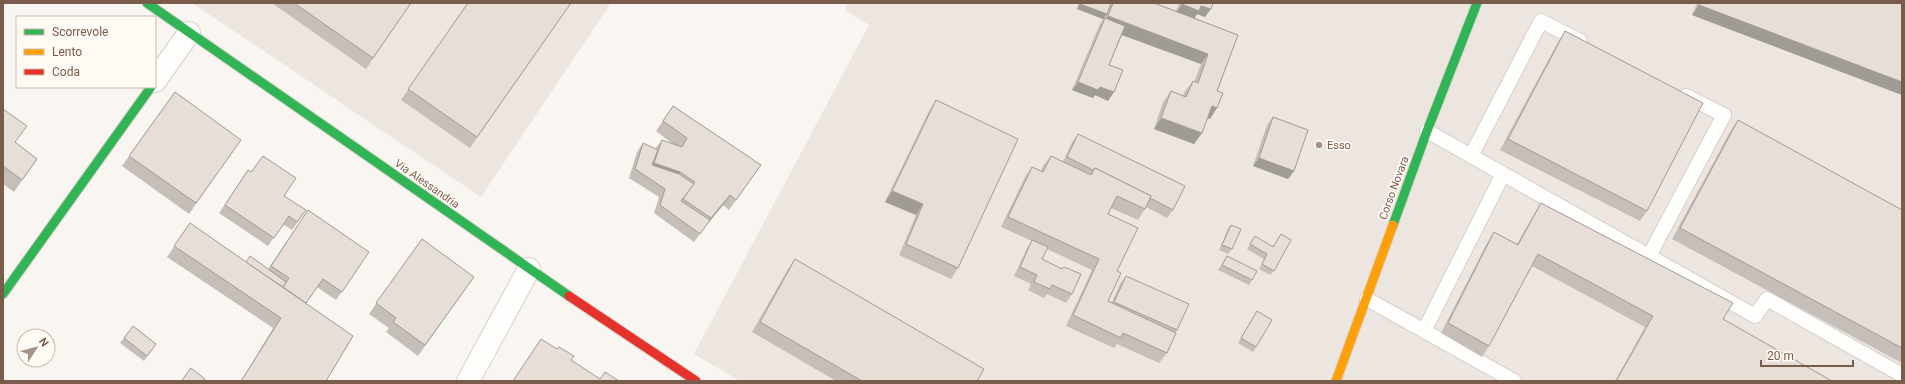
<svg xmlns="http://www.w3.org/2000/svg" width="1905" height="384" font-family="Roboto,sans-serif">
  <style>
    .industrial { fill: #ede5e0 }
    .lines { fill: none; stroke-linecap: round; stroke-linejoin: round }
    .lane-casing { stroke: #d7d1cb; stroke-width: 16 }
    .street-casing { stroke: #d7d1cb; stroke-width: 24 }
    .fast-casing { stroke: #d9d2cb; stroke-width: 11 }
    .slow-casing { stroke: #d9d2cb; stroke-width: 11 }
    .jam-casing { stroke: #d9d2cb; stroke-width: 11 }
    .lane { stroke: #fefefd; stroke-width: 14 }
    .street { stroke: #fefefd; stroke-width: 22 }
    .fast { stroke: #30b455; stroke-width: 9 }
    .slow { stroke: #ff9f0a; stroke-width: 9 }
    .jam { stroke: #e5322d; stroke-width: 9 }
    .wall { fill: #c6bfb9 }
    .shaded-wall { fill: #a19b96 }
    .building { fill: #e6ded7; stroke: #a19b96 }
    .poi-dot { fill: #a69286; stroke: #fffaf3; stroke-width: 1.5 }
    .labels { text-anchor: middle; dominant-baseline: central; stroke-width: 3.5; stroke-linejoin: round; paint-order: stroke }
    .poi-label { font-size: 11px; fill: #7a5c4d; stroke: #fffaf3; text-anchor: start }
    .street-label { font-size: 11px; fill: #7a5c4d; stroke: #fffaf3 }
  </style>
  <rect width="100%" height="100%" fill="#f9f5f0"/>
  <!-- industrial -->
  <g class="industrial">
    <polygon points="192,3 611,3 481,197"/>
    <polygon points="848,3 1902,3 1902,381 740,381 694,354 869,25 845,10"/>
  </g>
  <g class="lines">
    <!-- lane casing -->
    <g class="lane-casing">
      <g id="lane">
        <polyline points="1427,131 1755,316 1767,299 1902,375"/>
        <polyline points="1471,156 1541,21 1580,41"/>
        <polyline points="1649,256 1724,115 1686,96"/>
        <polyline points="1367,299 1514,381"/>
        <polyline points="1424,331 1503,174"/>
      </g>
    </g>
    <!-- street casing -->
    <g class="street-casing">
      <g id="street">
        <polyline points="155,81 189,33"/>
        <polyline points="468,381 529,269"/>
      </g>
    </g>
    <!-- fast casing -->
    <g class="fast-casing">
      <g id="fast">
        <polyline points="147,3 569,296"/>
        <polyline points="1393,225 1427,131 1477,3"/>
        <polyline points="3,294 151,87"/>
      </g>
    </g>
    <!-- slow casing -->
    <g class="slow-casing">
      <polyline id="slow" points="1336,381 1393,225"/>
    </g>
    <!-- jam casing -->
    <g class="jam-casing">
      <polyline id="jam" points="569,296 696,381"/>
    </g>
    <!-- lane -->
    <use href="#lane" class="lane"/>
    <!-- street -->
    <use href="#street" class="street"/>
    <!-- fast -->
    <use href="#fast" class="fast"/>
    <!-- slow -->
    <use href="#slow" class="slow"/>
    <!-- jam -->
    <use href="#jam" class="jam"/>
  </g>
  <!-- wall -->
  <g class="wall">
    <polygon points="272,3 411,3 366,69"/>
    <polygon points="468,3 571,3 470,148 401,100"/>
    <polygon points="1078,3 1154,3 1176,11 1179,3 1213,3 1205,17 1197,14 1194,18 1238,35 1217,91 1210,119 1207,118 1202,133 1194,144 1154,129 1163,102 1171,91 1183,96 1185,91 1193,81 1194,82 1201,64 1122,35 1109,65 1114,92 1108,101 1095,95 1093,98 1072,90 1099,26 1103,19 1077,9"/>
    <polygon points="1697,3 1902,3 1902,95 1692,15"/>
    <polygon points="1565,31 1647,211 1640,221 1500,150 1558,42"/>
    <polygon points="175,92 241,140 189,214 122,166"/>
    <polygon points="936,100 958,268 951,279 899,255 916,215 885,202 929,111"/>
    <polygon points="673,106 761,165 729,210 723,205 705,227 694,242 654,213 659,197 629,178 637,152 643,143 655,149 662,140 673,144 656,131"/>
    <polygon points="3,109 16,143 37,159 14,192 3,184"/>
    <polygon points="1273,117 1294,171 1288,179 1253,166 1267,125"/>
    <polygon points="1738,120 1902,210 1902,363 1672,239 1731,130"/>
    <polygon points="1078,134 1173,210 1167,218 1146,207 1138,220 1111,208 1108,214 1117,271 1108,301 1112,302 1120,284 1126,276 1177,330 1167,353 1159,363 1117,344 1114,348 1066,326 1092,270 1047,249 1042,259 1072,294 1066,303 1047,294 1044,298 1028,290 1031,284 1014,276 1027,248 1032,241 1001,227 1025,177 1032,167 1041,171 1043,166 1051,156 1063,162 1072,142"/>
    <polygon points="248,170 284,196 306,210 292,230 283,224 268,246 219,213"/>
    <polygon points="1541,203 1723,319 1832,381 1615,381 1645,327 1532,266 1489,346 1482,357 1441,333 1487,243 1494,232 1517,244 1534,214"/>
    <polygon points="308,210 369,252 336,300 317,287 306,303 326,381 241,381 273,328 167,257 190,223 246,262 268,269"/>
    <polygon points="1231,225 1232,249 1228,254 1219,250 1228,229"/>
    <polygon points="1281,234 1274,271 1270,275 1259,269 1264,259 1247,249 1255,236 1273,247"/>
    <polygon points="422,239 474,277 418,356 386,332 389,328 369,314"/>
    <polygon points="1227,256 1252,280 1249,285 1218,270"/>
    <polygon points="795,259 977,381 836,381 752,332 788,269"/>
    <polygon points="1257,311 1256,347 1253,352 1238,343"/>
    <polygon points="133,326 156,344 144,361 120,343"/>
  </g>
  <!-- shaded-wall -->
  <g class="shaded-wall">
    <polygon points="1080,4 1107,14 1103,19 1077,9"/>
    <polygon points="1182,4 1201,6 1211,9 1205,17 1197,14 1194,19 1176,13"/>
    <polygon points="1699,5 1902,82 1902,95 1692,15"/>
    <polygon points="1108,16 1208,54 1201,64 1100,27"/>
    <polygon points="1078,82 1100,87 1114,92 1108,101 1095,95 1093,98 1072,90"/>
    <polygon points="1212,106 1217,108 1210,119 1204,117"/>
    <polygon points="1161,118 1202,133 1194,144 1154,129"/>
    <polygon points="1259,158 1294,171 1288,179 1253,166"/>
    <polygon points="654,163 680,172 673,182 646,174"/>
    <polygon points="892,191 923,204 916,215 885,202"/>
    <polygon points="730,195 723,205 704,228 711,218"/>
  </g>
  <!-- building -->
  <g class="building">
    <polygon points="294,3 411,3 373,58"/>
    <polygon points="468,3 571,3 477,137 408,89"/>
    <polygon points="1080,3 1111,3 1107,14 1080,4"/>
    <polygon points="1113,3 1154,3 1238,35 1217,91 1223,93 1217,108 1212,106 1202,133 1161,118 1171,91 1186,97 1193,81 1198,83 1208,54 1108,16"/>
    <polygon points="1182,3 1213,3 1211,9 1201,6 1199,11 1182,4"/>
    <polygon points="1700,3 1902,3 1902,82 1699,5"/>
    <polygon points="1105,18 1125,26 1109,65 1123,70 1114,92 1100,87 1098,90 1078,82"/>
    <polygon points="1565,31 1703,103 1647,211 1508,139"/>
    <polygon points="175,92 241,140 196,203 129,156"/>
    <polygon points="936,100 1018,139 958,268 906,244 923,204 892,191"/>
    <polygon points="673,106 761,165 736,200 730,195 711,218 683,199 695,182 680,172 654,163 662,140 682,147 687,138 663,121"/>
    <polygon points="3,109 27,126 15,142 37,159 22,180 3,166"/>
    <polygon points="1273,117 1308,130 1294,171 1259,158"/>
    <polygon points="1738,120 1902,210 1902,348 1680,228"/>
    <polygon points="1078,134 1185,186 1173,210 1150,198 1151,196 1095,168 1093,170 1067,157"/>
    <polygon points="643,143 658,150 652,165 679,174 694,184 681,201 710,220 700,234 660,205 665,189 635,169"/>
    <polygon points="263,156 296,178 284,196 306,210 297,222 289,216 274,238 225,205 248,170 251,172"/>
    <polygon points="1051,156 1091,175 1095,168 1151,196 1145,209 1117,196 1108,214 1138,228 1117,271 1121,273 1108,301 1176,333 1167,353 1123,333 1121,338 1073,315 1099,259 1008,217 1032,167 1043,172"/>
    <polygon points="1541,203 1733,303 1723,319 1832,381 1616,381 1653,316 1538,254 1489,346 1448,323 1494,232 1518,245"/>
    <polygon points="308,210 369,252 342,292 323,279 306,303 283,287 289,278 271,266"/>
    <polygon points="190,223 353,336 326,381 241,381 281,318 174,246"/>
    <polygon points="1231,225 1241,229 1232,249 1222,245"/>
    <polygon points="1281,234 1291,240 1274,271 1262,264 1267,254 1250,244 1255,236 1273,247"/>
    <polygon points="422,239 474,277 425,345 393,322 396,318 376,303"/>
    <polygon points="1032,240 1048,247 1042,259 1062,269 1064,267 1081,274 1072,294 1052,285 1050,289 1034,282 1037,275 1020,267"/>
    <polygon points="250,256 286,282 283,287 246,262"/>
    <polygon points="1227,256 1257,271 1252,280 1222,265"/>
    <polygon points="795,259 984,369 977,381 862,381 760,322"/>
    <polygon points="1126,276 1189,304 1177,330 1114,302"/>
    <polygon points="1257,311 1272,320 1256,347 1241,338"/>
    <polygon points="133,326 156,344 147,356 124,338"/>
    <polygon points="541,339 557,349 559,347 574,356 571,360 600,379 605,372 619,381 513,381"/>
    <polygon points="191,368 205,379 204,381 183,381 182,380"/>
  </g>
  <!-- markers -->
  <circle class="poi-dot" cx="1319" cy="145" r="4"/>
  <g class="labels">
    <!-- poi labels -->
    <g class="poi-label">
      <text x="1327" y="145">Esso</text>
    </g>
    <!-- street labels -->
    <g class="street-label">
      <text transform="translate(427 184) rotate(35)">Via Alessandria</text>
      <text transform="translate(1394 188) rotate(-70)">Corso Novara</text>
    </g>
  </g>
  <!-- border -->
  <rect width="1905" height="384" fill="none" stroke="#7a5c4d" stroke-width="8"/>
  <!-- legend -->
  <rect x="16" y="16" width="140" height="72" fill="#fffaf3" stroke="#cabbb1"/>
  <rect x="24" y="29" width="20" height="6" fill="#30b455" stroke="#cabbb1"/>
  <text x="52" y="36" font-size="12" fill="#7a5c4d">Scorrevole</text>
  <rect x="24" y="49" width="20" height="6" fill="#ff9f0a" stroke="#cabbb1"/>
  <text x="52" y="56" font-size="12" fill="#7a5c4d">Lento</text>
  <rect x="24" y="69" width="20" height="6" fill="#e5322d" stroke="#cabbb1"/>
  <text x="52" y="76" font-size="12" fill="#7a5c4d">Coda</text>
  <!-- north arrow -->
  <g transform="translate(36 348) rotate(54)"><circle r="19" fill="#fffaf3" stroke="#cabbb1"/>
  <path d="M0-3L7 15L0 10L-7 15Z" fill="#a69286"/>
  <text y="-6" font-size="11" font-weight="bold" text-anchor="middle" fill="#7a5c4d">N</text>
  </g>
  <!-- scale -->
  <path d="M1761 360v6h92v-6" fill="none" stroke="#7a5c4d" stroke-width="2"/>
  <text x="1767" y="360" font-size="12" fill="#7a5c4d" stroke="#fffaf3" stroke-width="3" paint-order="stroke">20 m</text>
</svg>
